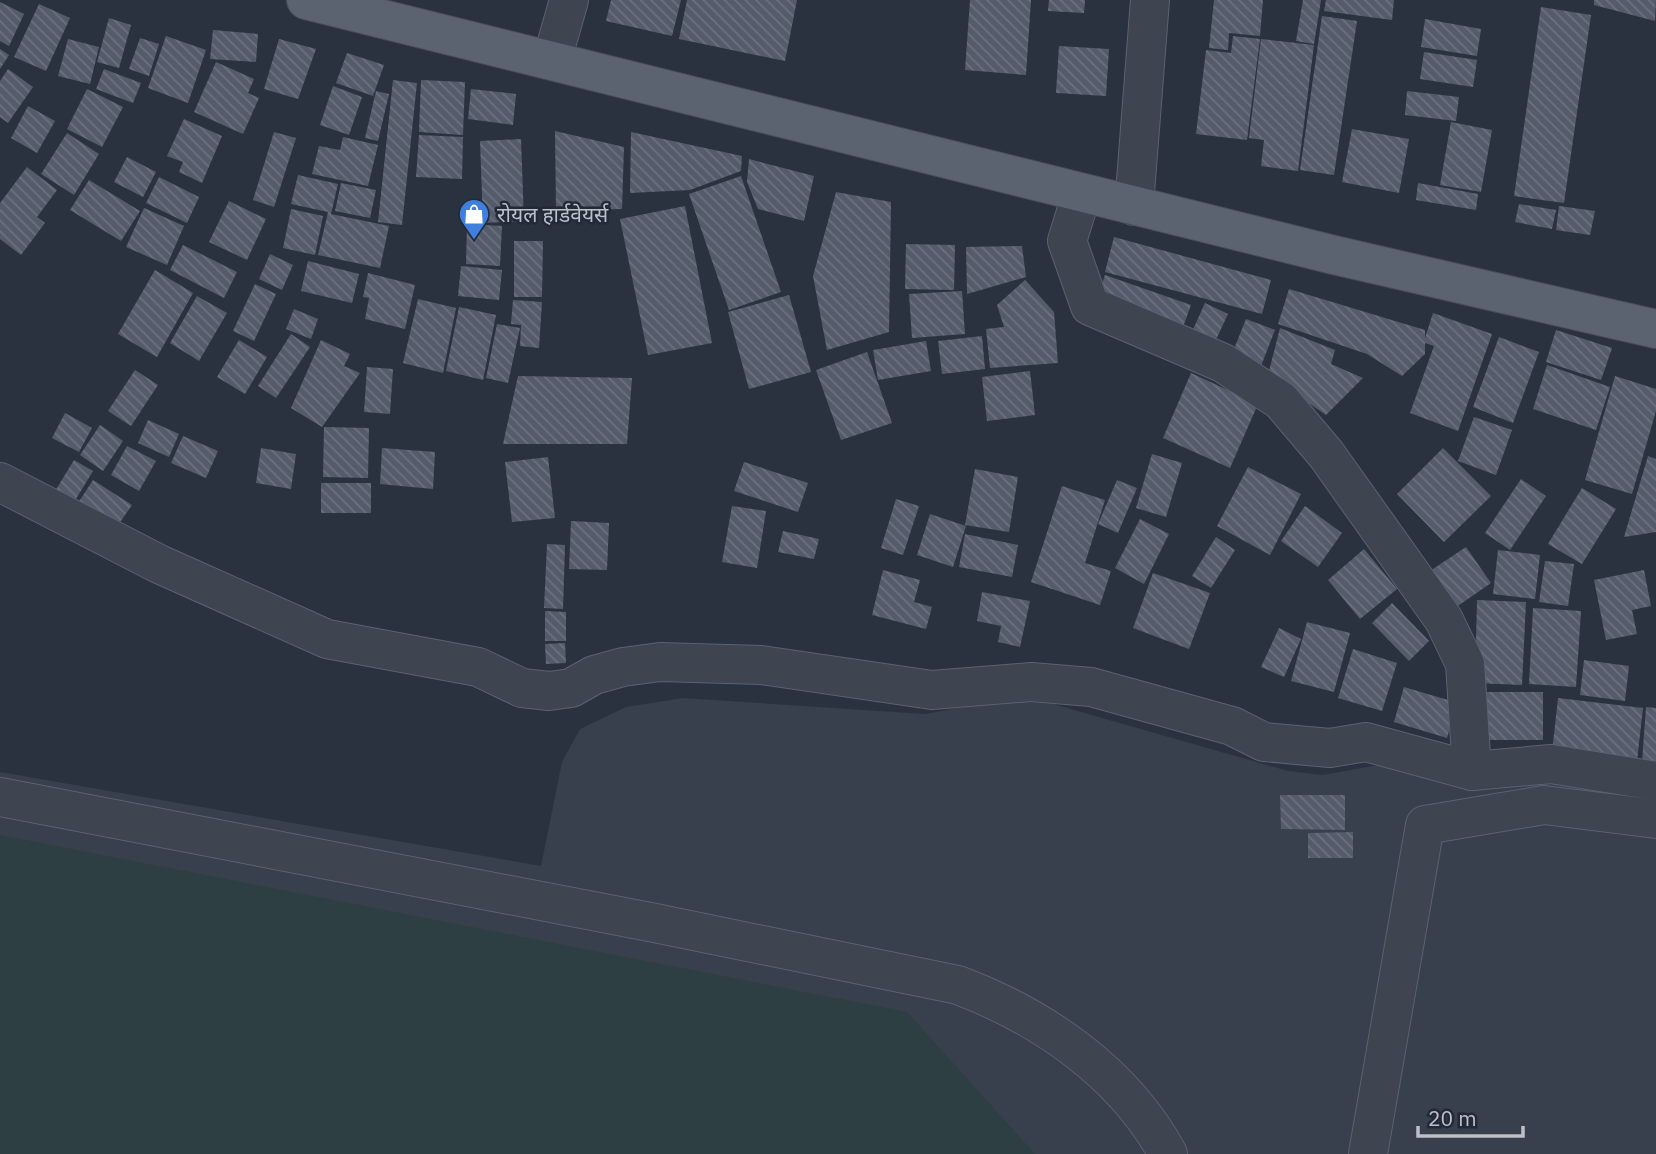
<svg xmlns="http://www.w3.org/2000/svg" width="1656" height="1154" font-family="'IBM Plex Sans','Noto Sans Devanagari',sans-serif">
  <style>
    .airport { fill: #383f4d }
    .grass { fill: #2d3f42 }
    .building { fill: url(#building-back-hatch) }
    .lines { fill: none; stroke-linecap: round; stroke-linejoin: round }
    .minor-casing { stroke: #5c626e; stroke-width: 40 }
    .major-casing { stroke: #484d5a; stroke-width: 40 }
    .minor { stroke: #3e4450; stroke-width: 38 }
    .major { stroke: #5c6370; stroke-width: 38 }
    .labels { text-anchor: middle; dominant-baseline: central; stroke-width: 5; stroke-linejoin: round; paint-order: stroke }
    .poi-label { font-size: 21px; fill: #bbc0ca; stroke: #232936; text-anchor: start }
  </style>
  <defs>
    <pattern id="building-back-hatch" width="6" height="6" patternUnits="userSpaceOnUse" patternTransform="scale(1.75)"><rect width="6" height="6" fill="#545b6b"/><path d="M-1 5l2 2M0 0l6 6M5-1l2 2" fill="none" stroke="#6b717f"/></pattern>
  </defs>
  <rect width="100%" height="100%" fill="#2a3240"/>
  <!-- airport -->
  <polygon class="airport" points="683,698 925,714 1003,700 1053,704 1288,771 1323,775 1389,763 1656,793 1656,1154 0,1154 0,772 541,866 562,762 580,729 626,707"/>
  <!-- grass -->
  <polygon class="grass" points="0,835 907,1012 1035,1154 0,1154"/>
  <!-- building -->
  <g class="building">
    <polygon points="611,0 681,0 672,36 606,21"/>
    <polygon points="687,0 797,0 785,61 679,39"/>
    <polygon points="970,0 1031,0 1026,75 965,70"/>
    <polygon points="1049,0 1085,0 1084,13 1048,11"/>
    <polygon points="1214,0 1263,0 1260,36 1229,33 1228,50 1209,48"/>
    <polygon points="1303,0 1321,0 1314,44 1296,41"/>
    <polygon points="1326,0 1394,0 1392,20 1324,11"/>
    <polygon points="1594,0 1656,0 1655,21 1594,5"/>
    <polygon points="0,2 24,14 9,46 0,41"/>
    <polygon points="39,4 70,18 46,71 14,57"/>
    <polygon points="1541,7 1591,15 1564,203 1514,196"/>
    <polygon points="1322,16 1357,21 1334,175 1300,170"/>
    <polygon points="109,18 131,25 119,68 97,62"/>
    <polygon points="1425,19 1481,29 1477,56 1421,47"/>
    <polygon points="213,30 258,34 256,62 210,59"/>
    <polygon points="166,36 206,50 188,103 148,88"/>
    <polygon points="1233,36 1260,39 1247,140 1196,134 1206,50 1231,53"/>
    <polygon points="140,38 159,44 149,76 129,69"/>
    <polygon points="68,39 99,47 90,84 58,76"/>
    <polygon points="279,39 316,49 298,99 264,89"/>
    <polygon points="1261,39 1314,45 1298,171 1261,166 1264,140 1249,138"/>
    <polygon points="1059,46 1109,49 1106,96 1056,93"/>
    <polygon points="0,49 9,55 0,69"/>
    <polygon points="1424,52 1477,60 1473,87 1420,79"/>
    <polygon points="347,53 384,65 373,96 336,83"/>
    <polygon points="216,62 254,79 248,93 259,98 243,134 194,112"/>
    <polygon points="8,69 33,87 8,123 0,117 0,81"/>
    <polygon points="104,69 141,83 133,103 96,89"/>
    <polygon points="393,80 417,83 402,225 378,222"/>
    <polygon points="421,80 465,82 463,135 419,132"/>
    <polygon points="333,86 362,97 349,135 320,125"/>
    <polygon points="87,89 123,107 102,147 67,129"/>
    <polygon points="471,89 516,94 513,125 468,119"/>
    <polygon points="376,91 389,94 378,141 365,138"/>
    <polygon points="1407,91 1459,97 1456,121 1405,115"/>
    <polygon points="28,106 55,121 37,153 11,138"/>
    <polygon points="184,119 222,136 202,183 179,172 183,162 167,156"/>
    <polygon points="1451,122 1492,130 1481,192 1440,185"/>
    <polygon points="1352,129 1409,139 1399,193 1342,182"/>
    <polygon points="555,131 624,147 622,209 556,211"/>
    <polygon points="274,132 296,138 274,207 253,200"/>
    <polygon points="631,132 742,156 741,171 690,190 630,193"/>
    <polygon points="67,133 99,154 74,195 41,174"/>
    <polygon points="419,135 463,137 462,179 416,177"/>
    <polygon points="343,137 378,145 368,186 312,174 319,146 340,150"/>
    <polygon points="521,139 524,221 483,223 480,141"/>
    <polygon points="127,157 156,172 143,197 114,182"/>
    <polygon points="749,159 814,176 804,221 758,209 747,182"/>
    <polygon points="27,167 57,190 37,217 45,223 21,255 0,239 0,203"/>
    <polygon points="298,175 338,184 331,214 389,226 380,268 318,255 328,212 291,204"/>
    <polygon points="741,176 781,292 729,310 689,194"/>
    <polygon points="159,177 199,197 187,223 146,203"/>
    <polygon points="89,180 140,211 121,241 70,210"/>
    <polygon points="341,183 376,190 370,218 335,211"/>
    <polygon points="1418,183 1478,194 1476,210 1416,200"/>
    <polygon points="836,192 891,202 889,332 827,350 813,276"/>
    <polygon points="229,201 266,219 247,260 209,242"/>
    <polygon points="1519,204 1556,210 1552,229 1515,222"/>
    <polygon points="685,206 712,343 648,355 620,219"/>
    <polygon points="1559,206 1595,211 1590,235 1556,230"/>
    <polygon points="144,208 184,226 167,265 126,247"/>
    <polygon points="291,209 323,216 315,255 283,248"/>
    <polygon points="467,224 502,226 500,266 466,264"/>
    <polygon points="1114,237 1271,280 1262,314 1105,272"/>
    <polygon points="514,241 543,241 542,297 514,297"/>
    <polygon points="906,244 955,245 954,290 905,289"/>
    <polygon points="183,245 237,272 224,298 170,270"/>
    <polygon points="1022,246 1026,277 967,294 966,247"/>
    <polygon points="270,254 293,265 282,290 259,279"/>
    <polygon points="308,261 359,274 352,303 301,291"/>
    <polygon points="461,266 502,270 499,300 458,296"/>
    <polygon points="155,270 193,293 157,357 118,334"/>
    <polygon points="368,273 415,285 405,329 365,319 369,298 363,297"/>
    <polygon points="1105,275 1191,305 1183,327 1097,297"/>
    <polygon points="1025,280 1054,312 1058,363 990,368 986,329 1004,327 997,305"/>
    <polygon points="255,284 276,294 254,341 233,331"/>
    <polygon points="1289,289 1425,330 1425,338 1433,313 1492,334 1458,431 1410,413 1434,346 1425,343 1425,354 1402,376 1367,354 1278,324"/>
    <polygon points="962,291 965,334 912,338 909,294"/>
    <polygon points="789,295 811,372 749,389 728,312"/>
    <polygon points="197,296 227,313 199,361 170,343"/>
    <polygon points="418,299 456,308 443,373 403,363"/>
    <polygon points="513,300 542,302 539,348 520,346 521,325 511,324"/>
    <polygon points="1205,303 1228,314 1214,344 1191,334"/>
    <polygon points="459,307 496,315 483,380 446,371"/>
    <polygon points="294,309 318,319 311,339 286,329"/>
    <polygon points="1246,319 1275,330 1261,366 1232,354"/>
    <polygon points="497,324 520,328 508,383 486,378"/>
    <polygon points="1280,328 1335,350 1331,364 1363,378 1326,415 1268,375"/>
    <polygon points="1556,330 1612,348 1601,380 1546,362"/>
    <polygon points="291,334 310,347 276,398 258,386"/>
    <polygon points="982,336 985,369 942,374 938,341"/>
    <polygon points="1499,337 1539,352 1513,423 1473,407"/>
    <polygon points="239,340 267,357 245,394 217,377"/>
    <polygon points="321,340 350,354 344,366 360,373 322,427 291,408"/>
    <polygon points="926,341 931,371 878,380 873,350"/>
    <polygon points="867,352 892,423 841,440 816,370"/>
    <polygon points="1547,365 1610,387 1596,430 1533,409"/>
    <polygon points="367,367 393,369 390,414 364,412"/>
    <polygon points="135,370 158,385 131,426 108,411"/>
    <polygon points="1030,371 1035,415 987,421 982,377"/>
    <polygon points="1191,373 1258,404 1230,468 1163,438"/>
    <polygon points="518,376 632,378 627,444 503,444"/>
    <polygon points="1615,376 1656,389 1656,411 1632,494 1585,480"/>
    <polygon points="65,413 92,428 79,452 52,438"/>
    <polygon points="1474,417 1512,430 1496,475 1458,461"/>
    <polygon points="148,420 179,434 169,457 138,443"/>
    <polygon points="100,425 123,441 103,471 80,455"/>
    <polygon points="324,427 369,428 368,478 323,477"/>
    <polygon points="183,436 218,451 206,478 171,463"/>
    <polygon points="127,446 156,461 139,491 111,475"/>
    <polygon points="261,448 296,454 291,489 256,483"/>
    <polygon points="382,448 435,452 433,489 380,484"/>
    <polygon points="1443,448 1491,496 1444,542 1397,494"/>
    <polygon points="1152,454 1182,463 1166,517 1136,508"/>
    <polygon points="1648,456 1656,459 1656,532 1624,537"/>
    <polygon points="548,457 555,518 512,522 505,462"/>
    <polygon points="74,460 93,471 68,512 49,501"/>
    <polygon points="744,462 808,483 798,512 734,491"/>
    <polygon points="1248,467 1301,494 1270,555 1217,526"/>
    <polygon points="975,469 1018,477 1009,532 965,525"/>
    <polygon points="1521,479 1546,496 1510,550 1485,533"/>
    <polygon points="93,480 132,505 114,531 76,506"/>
    <polygon points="1117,480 1137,488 1118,533 1098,524"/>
    <rect x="321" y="483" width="50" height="30"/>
    <polygon points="1062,486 1105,500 1085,563 1111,571 1100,605 1031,582"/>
    <polygon points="1582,488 1616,509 1582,564 1548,544"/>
    <polygon points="896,499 919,506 903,555 881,548"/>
    <polygon points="732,506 766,511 757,568 722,562"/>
    <polygon points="1305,506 1342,533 1318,567 1281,541"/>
    <polygon points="930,514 966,526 953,567 917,555"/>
    <polygon points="1140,519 1169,534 1144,584 1115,568"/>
    <polygon points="571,521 609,523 607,570 569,569"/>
    <polygon points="783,531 819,539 814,559 778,552"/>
    <polygon points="965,534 1018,545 1012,577 959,567"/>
    <polygon points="1216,537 1235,550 1211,588 1192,576"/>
    <polygon points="547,544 565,545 563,609 544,608"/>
    <polygon points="1466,547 1491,583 1452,610 1427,573"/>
    <polygon points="1364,549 1397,589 1360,619 1328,580"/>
    <polygon points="1498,550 1540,555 1535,599 1493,594"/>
    <polygon points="1545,561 1574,564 1568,606 1539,602"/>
    <polygon points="883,570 920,580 914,602 932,607 926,629 872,615"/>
    <polygon points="1644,570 1651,606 1632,610 1637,634 1606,640 1594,580"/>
    <polygon points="1153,573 1210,593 1189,649 1133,628"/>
    <polygon points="982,592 1030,601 1020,647 998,642 1001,626 977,621"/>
    <polygon points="1477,600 1526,602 1522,685 1475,683"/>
    <polygon points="1392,603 1429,641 1409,661 1372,623"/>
    <polygon points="1533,608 1581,611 1576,687 1529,684"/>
    <polygon points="545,611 566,612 566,641 545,641"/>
    <polygon points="1307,622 1350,633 1334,692 1291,681"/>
    <polygon points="1279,628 1301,639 1284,677 1261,667"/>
    <polygon points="565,643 566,663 546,664 545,644"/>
    <polygon points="1353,649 1397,663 1382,711 1338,698"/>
    <polygon points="1584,660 1629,666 1625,701 1580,695"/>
    <polygon points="1404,687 1458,703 1447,738 1394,722"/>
    <polygon points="1481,692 1543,692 1543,740 1482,740"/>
    <polygon points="1558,698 1643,708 1637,761 1552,752"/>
    <polygon points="1646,707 1656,708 1656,763 1642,762"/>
    <polygon points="1280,795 1345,795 1345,830 1281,829"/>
    <polygon points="1353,832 1353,858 1308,858 1308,833"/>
  </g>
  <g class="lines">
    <!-- minor casing -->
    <g class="minor-casing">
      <g id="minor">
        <polyline points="552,60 569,0"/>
        <polyline points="1082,193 1067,241 1090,306 1223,363 1281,401 1326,454 1444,620 1465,664 1472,771"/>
        <polyline points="1134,206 1150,0"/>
        <polyline points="0,482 159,564 327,639 478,667 522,688 549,691 571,688 594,675 623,667 660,662 761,665 932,690 1031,682 1091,687 1232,726 1264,742 1330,748 1366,742 1472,771 1551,764 1656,781"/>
        <path d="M0 797 655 923 958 985C1043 1017 1124 1073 1168 1154"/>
        <polyline points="1368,1154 1425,825 1544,805 1656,819"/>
      </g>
    </g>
    <!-- major casing -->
    <g class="major-casing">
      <polyline id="major" points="306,0 1334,255 1656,329"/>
    </g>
    <!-- minor -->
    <use href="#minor" class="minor"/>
    <!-- major -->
    <use href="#major" class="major"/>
  </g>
  <!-- icons -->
  <defs>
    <g id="shop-pin" transform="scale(1.575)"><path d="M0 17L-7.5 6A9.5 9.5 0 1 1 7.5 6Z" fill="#3f7fe0" stroke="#232936"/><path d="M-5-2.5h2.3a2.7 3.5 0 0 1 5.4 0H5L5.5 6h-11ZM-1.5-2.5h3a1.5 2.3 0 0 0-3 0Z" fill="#fff"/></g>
  </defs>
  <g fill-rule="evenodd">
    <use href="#shop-pin" x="474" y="214"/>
  </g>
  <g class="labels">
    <!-- poi labels -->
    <g class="poi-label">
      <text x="497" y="214">रोयल हार्डवेयर्स</text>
    </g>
  </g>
  <!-- scale -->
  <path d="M1418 1126v10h105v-10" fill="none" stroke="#bbc0ca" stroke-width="3.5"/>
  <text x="1428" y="1126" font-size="21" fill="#bbc0ca" stroke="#232936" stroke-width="5" paint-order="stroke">20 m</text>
</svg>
